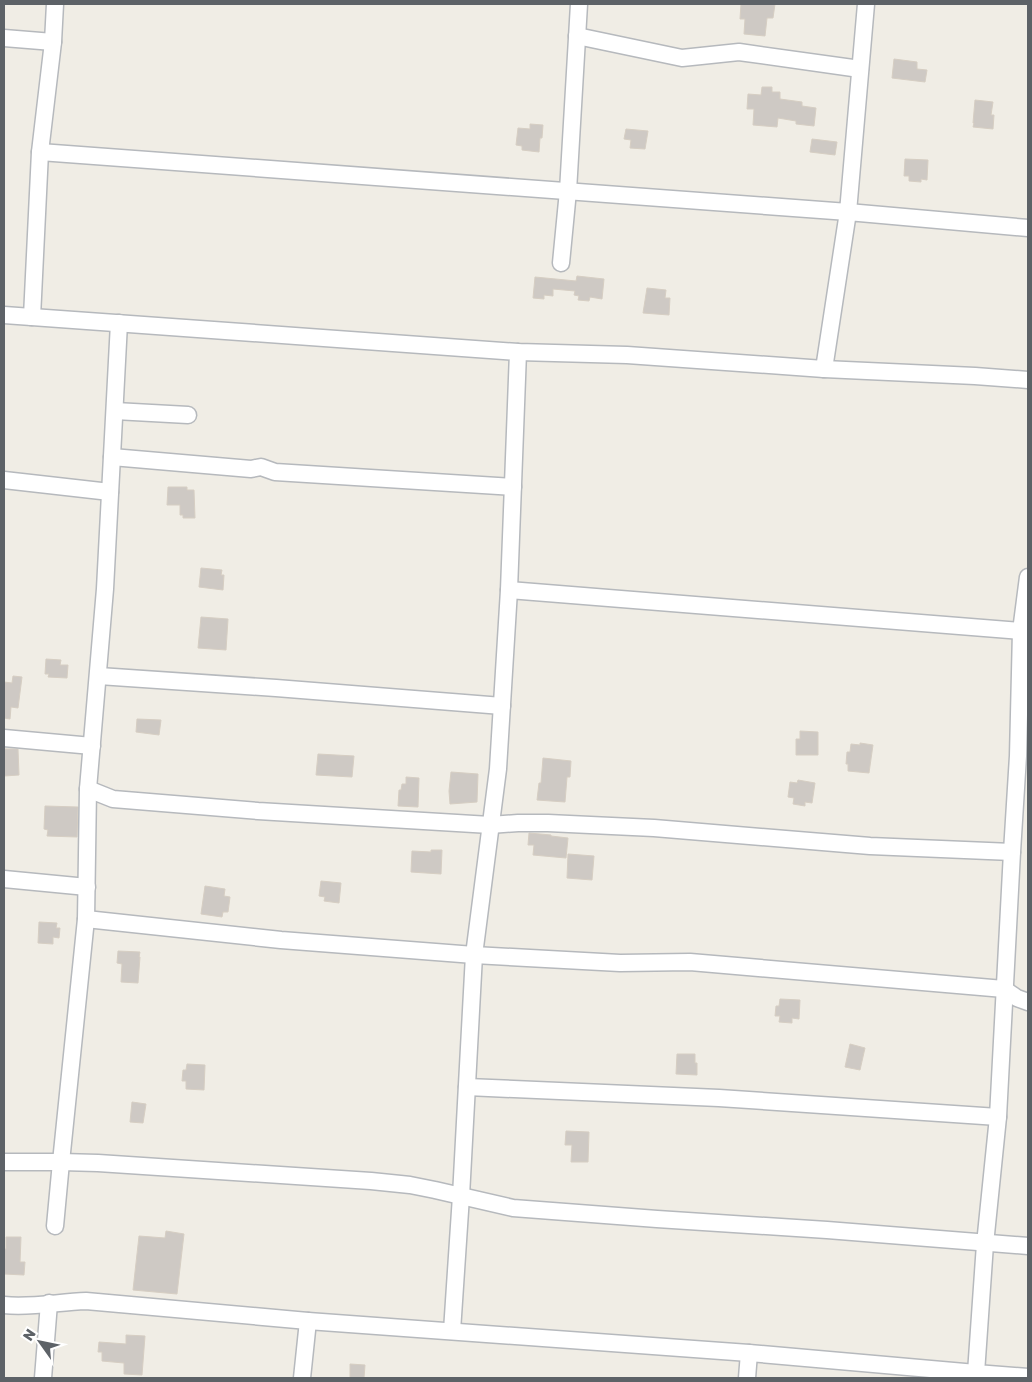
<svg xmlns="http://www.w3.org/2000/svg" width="1032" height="1382" font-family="'Golos Text',sans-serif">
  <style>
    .building { fill: #cec9c4; stroke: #d6cec3 }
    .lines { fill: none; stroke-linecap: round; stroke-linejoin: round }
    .minor-casing { stroke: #b6b9bd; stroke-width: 19 }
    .minor { stroke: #fff; stroke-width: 16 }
  </style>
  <rect width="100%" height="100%" fill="#f0ede5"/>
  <!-- building -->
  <g class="building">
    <polygon points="741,4 775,4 773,18 767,18 765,36 744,34 745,19 740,19"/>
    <polygon points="894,59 917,62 917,69 927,70 925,82 892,78"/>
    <polygon points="762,87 772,87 772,92 780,92 780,99 802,102 802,106 816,108 814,126 796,124 796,121 778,118 777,127 753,125 754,109 747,109 748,94 761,95"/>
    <polygon points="975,100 993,102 991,115 994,115 993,129 973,127 974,123 973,123"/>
    <polygon points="530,124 543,125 542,138 540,138 539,152 522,150 522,146 516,145 518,128 530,129"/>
    <polygon points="626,129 648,131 645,149 630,148 631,140 624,139"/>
    <polygon points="812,139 837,142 835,155 810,152"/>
    <polygon points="905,159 928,160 927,180 921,179 921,182 909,181 909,176 904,176"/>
    <polygon points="577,276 604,279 602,299 590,297 589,301 578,300 579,296 574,295 575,291 553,289 553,296 544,295 544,299 533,298 535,277 576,281"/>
    <polygon points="647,288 666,290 665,298 670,298 669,315 643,313"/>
    <polygon points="168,487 187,487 187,490 194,490 195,518 183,518 183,515 180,515 180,505 167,505"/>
    <polygon points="201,568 222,570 221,575 224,575 223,590 199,587"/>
    <polygon points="201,617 228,619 226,650 198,648"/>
    <polygon points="46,659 61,660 60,665 68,665 67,678 48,677 49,674 45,674"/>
    <polygon points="13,676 22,677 18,708 11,707 10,719 4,718 4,682 12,683"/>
    <polygon points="137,719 161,720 159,735 136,732"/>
    <polygon points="800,731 818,732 818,755 796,755 796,739 800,739"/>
    <polygon points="860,743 873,745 869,773 848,771 848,764 846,764 847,752 850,752 851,744 860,745"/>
    <polygon points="4,749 18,749 19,775 4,776"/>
    <polygon points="318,754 354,756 352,777 316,775"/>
    <polygon points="543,758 571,761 570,777 567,777 565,802 537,800 539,783 541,783"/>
    <polygon points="451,772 478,774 477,802 450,804 449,791"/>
    <polygon points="406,777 419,778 418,807 398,806 399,790 401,790 402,784 406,784"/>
    <polygon points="798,780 815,783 812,803 805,802 805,806 793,804 794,798 788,797 790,782 797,783"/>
    <polygon points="45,806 78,807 77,837 47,836 48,830 44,829"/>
    <polygon points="529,833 551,835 551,836 568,838 566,858 533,855 534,845 528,845"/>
    <polygon points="431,850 442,850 441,874 411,872 412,851 431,852"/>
    <polygon points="568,854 594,856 592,880 567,878"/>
    <polygon points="321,881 341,883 339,903 324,901 325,897 319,896"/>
    <polygon points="205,886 225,889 224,896 230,897 228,912 223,912 222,917 201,914"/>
    <polygon points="39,922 57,923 56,928 60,928 59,938 53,937 53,944 38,943"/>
    <polygon points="118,951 140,952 139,957 140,957 138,983 121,982 122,964 117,963"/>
    <polygon points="780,999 800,1000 799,1019 792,1018 792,1023 779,1022 780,1016 775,1016 776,1006 779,1006"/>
    <polygon points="850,1044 865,1048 860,1070 845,1067"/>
    <polygon points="677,1054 695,1054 695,1063 697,1063 697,1075 676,1074"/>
    <polygon points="187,1064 205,1065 204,1090 186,1089 186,1081 182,1081 183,1070 186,1070"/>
    <polygon points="132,1102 146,1104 143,1123 130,1122"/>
    <polygon points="566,1131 589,1132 588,1162 571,1162 572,1145 565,1145"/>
    <polygon points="166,1231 184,1234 177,1294 133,1290 139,1236 165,1238"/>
    <polygon points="6,1237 21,1237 20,1262 25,1262 24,1275 4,1274 4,1249 6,1249"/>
    <polygon points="126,1335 145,1336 142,1375 124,1374 124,1363 102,1361 102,1352 98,1352 99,1342 126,1344"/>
    <polygon points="350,1364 365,1365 364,1378 350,1378"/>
  </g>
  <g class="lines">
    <!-- minor casing -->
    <g class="minor-casing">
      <g id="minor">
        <polyline points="577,36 682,58 739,52 860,69"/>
        <polyline points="4,38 53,42"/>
        <polyline points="40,152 848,212 866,4"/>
        <polyline points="561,263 568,191 579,4"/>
        <polyline points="4,315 518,352 627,355 824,369 975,376 1028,380"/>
        <polyline points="32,317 40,152 53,42 55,4"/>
        <polyline points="824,369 848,212 1028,228"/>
        <polyline points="115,411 188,415"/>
        <polyline points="112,457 251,469 261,467 275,472 513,487"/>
        <polyline points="4,480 110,492"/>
        <polyline points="1028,577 1021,631 1018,756 1012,852 998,1117 985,1244 976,1373 1028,1377"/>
        <polyline points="509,590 1021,631"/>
        <polyline points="99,676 276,688 502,706"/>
        <polyline points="4,738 92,746"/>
        <polyline points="88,789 113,799 258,811 490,825 518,823 548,823 654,828 870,846 1012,852"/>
        <polyline points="4,879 87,887"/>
        <polyline points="86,919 281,940 474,955 620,963 690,962 1004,989 1017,998 1028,1002"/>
        <polyline points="467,1087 719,1098 998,1117"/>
        <polyline points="4,1162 61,1162 86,919 88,789 105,589 119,323"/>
        <polyline points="55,1226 61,1162 98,1163 371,1181 410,1185 435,1190 513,1208 657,1219 827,1230 1028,1246"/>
        <path d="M4 1305C31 1308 58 1302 86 1301L308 1321 749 1353 976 1373V1378"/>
        <polyline points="452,1331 461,1196 474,955 498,769 509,590 518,352"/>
        <polyline points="43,1378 49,1303"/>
        <polyline points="302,1378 308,1321"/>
        <polyline points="747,1378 749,1353"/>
      </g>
    </g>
    <!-- minor -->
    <use href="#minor" class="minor"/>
  </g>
  <!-- border -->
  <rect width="1032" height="1382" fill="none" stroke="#5d6267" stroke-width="10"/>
  <!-- north arrow -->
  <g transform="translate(40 1342) rotate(303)" stroke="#ffffff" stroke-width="4" paint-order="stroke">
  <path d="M0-4L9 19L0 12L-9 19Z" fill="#5d6267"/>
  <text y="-8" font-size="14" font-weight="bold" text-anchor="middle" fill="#5d6267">N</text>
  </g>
</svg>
